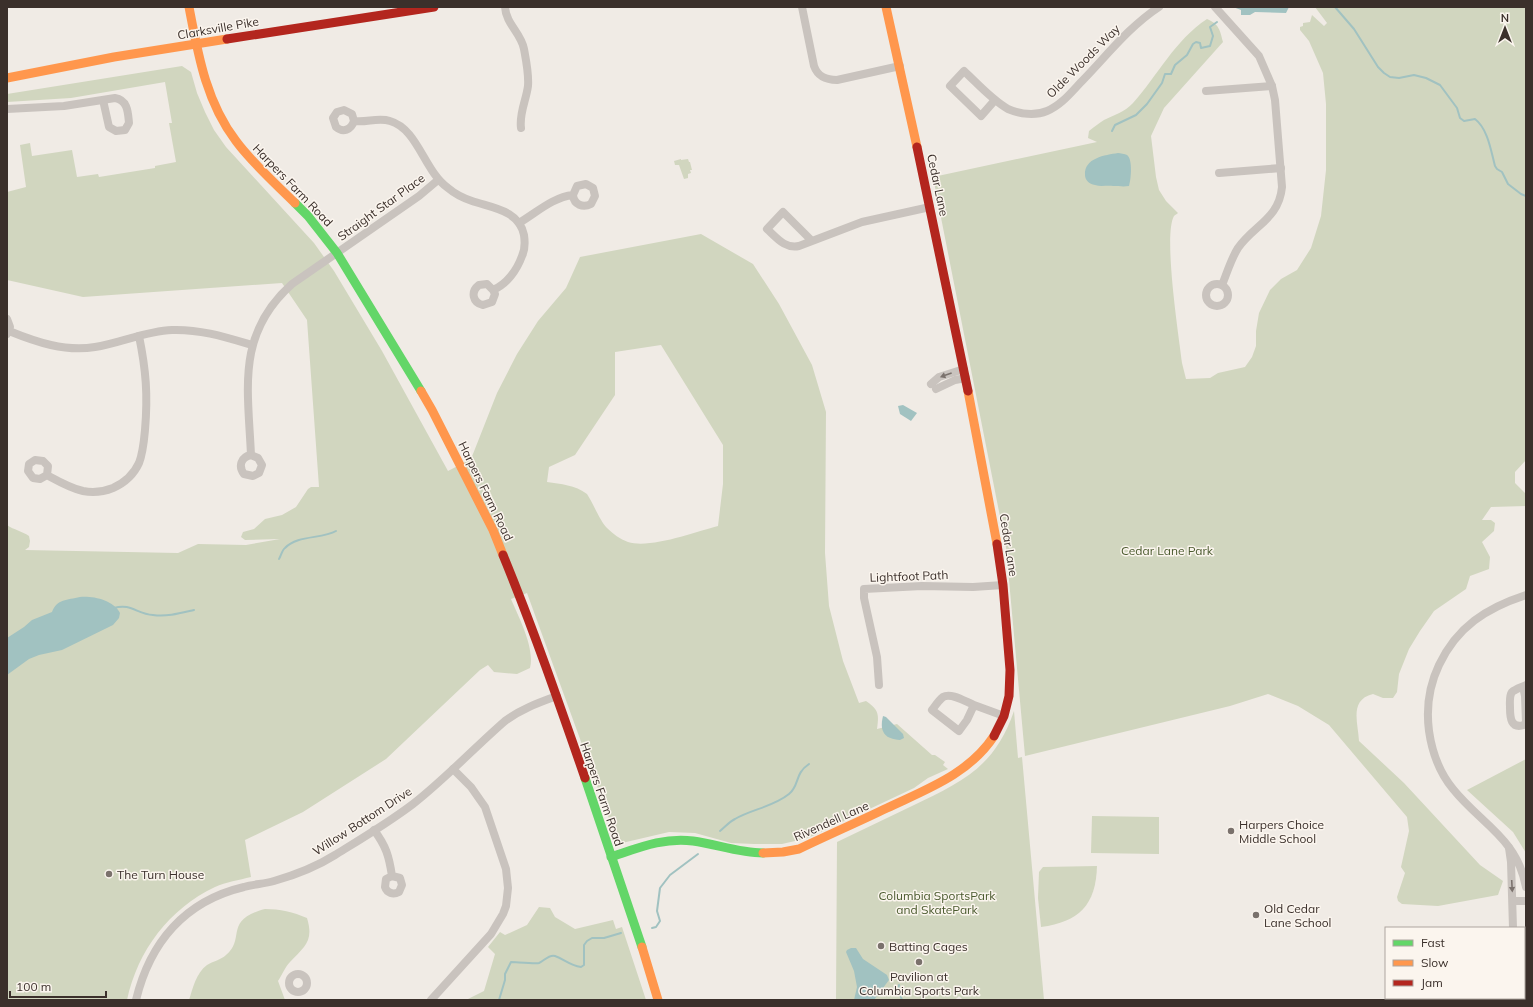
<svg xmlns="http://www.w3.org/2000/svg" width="1533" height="1007" font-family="Mulish,sans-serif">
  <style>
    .green { fill: #d1d6bf; fill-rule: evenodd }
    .water { fill: #a1c2c1 }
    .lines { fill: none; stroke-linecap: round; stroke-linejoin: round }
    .stream { stroke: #a1c2c1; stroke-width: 2 }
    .street { stroke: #c9c3be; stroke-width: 8 }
    .fast { stroke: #63d668; stroke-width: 9 }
    .slow { stroke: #ff974d; stroke-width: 9 }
    .jam { stroke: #b3261e; stroke-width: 9 }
    .oneway { fill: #7b726d }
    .poi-dot { fill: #7a716c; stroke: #fbf5ee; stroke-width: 1.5 }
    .labels { text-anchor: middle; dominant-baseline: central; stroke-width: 3; stroke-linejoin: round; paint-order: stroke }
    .street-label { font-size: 12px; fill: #3b302b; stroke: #fbf5ee }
    .park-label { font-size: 12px; fill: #4a5a2e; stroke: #fbf5ee }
    .poi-label { font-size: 12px; fill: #3b302b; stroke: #fbf5ee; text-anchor: start }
  </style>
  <rect width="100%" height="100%" fill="#f0ebe5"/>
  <!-- green -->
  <g class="green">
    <path d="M1315 7H1526V460L1515 472V483L1526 494V506L1491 507 1482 520H1491L1495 523 1494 531 1482 542 1490 557 1489 569 1470 576 1466 589 1434 611 1420 631 1409 649 1399 674 1397 692 1393 698H1383L1373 694C1349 700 1358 722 1359 741L1404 783 1480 865 1503 881 1498 895 1438 906 1402 904 1398 901 1397 897 1405 873 1401 867 1409 831 1407 817 1329 725 1298 706 1268 694 1230 706 1025 756 1006 547 933 177 1097 142 1088 138 1089 131C1094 127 1099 123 1104 120 1114 115 1125 112 1133 103 1158 75 1175 40 1207 19 1219 24 1220 30 1223 42L1164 108 1151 136 1156 177 1159 190 1166 201 1178 213C1177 214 1175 215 1174 216 1163 235 1179 337 1182 363L1186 379 1210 378 1218 373 1245 367 1252 357 1256 346V331L1259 313 1270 290 1281 279 1297 270 1311 248 1321 216 1326 170V104L1323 73 1309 41 1300 30V27L1303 26V23L1310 22 1312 15 1324 26 1327 23Z"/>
    <path d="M182 66 191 72 197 93 205 112 214 130 226 147 314 243 334 271 382 351 448 471 471 459 497 393 517 354 538 321 566 288 580 257 701 234 753 264 779 304 812 365 826 412 825 553 829 606 843 661 859 703 866 701C879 710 879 714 877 729L897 724 932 755H935L945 762 943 765 948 769 928 778 914 788 808 838 782 844H754L731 843 695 833 669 832 622 843 617 838 612 827 527 593 511 599C519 618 535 648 530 668L517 674 494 672 488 665 480 670 386 759 303 812 245 840 251 877C239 880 226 882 215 887 169 909 138 950 127 1000H7V525C14 530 22 531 29 536L30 541 29 547 25 550 178 553 198 544 246 545 280 539 245 540 241 537 243 532 254 529 265 519 282 515 296 507 308 489 311 487H319L307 320 282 283 83 297 7 280V192L26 187 20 145 30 143 32 156 72 150 77 177 98 174 99 177 155 168V166L176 162 169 123H172L165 82 71 98 7 102V94ZM661 345 723 445V484L718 526C695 532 650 549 628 542 620 539 613 534 607 528 600 521 593 503 587 494 575 485 561 484 547 482L549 467 575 455 615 395V352Z"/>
    <polygon points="681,159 681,160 688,159 689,162 690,162 692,170 690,170 691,173 688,174 688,178 684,179 679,165 675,165 674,161"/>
    <path d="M1014 711 1018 758 1022 757 1044 1000H963L959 996 955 1000H836L837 842C862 830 887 818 912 806 962 782 995 767 1014 711Z"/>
    <polygon points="1526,759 1526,853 1513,832 1467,790"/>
    <polygon points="1092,816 1159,817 1159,854 1091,853"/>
    <path d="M1097 866C1096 905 1079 922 1041 927L1038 898 1039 872 1043 867Z"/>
    <polygon points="539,907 550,908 555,917 575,929 613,920 616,929 622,927 646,1000 466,1000 484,991 495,954 488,947 500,932 505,935 527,925"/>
    <path d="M265 909C280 909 293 912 307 918 314 941 305 946 290 962 285 967 282 975 278 981L285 1000H189C193 988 196 973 207 965 213 961 221 960 226 955 246 939 223 920 265 909Z"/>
  </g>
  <!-- water -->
  <g class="water">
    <polygon points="1233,7 1289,7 1286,13 1255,12 1250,15 1241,15 1241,10"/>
    <path d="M1118 153C1120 153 1125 154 1127 155 1133 159 1131 180 1129 186 1123 187 1119 186 1113 186 1107 185 1101 187 1095 185 1089 184 1085 180 1085 175 1084 158 1105 155 1118 153Z"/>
    <polygon points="903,405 917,413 911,421 900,414 898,406"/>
    <path d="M80 597C94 596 113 600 120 613L119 618 113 625 62 650 39 655 29 659 7 675V638L24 627 32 620 52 612C57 599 67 600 80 597Z"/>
    <path d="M883 716 886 717 903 734 904 738 900 740C885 739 879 732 883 716Z"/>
    <polygon points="851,948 856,948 863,959 887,975 889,980 874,1000 854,1000 857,987 854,971 846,952 847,950"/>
  </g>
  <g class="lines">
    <!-- stream -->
    <g class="stream">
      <path d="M1335 7 1354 29 1378 67 1384 73 1390 77 1399 78 1414 75 1426 78 1440 85 1457 108 1460 118 1464 121 1475 119C1488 129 1491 151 1495 166L1497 169 1502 172 1508 184 1521 194 1526 196"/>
      <polyline points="1112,131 1115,125 1136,115 1147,104 1162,83 1165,74 1171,74 1175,65 1187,55 1193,44 1196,42 1200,43 1201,48 1210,46 1213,36 1210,27 1217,22"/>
      <path d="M279 559C281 556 282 550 285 548 297 535 322 539 336 531"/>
      <path d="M114 608C131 603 137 614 153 615 167 617 181 613 194 610"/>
      <path d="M720 831C725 827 729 822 735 819 752 809 773 807 789 794 800 785 794 774 809 764"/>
      <polyline points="652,928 656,927 660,921 657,911 660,888 670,875 698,854"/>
      <polyline points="899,985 898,989 902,1000"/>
      <path d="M499 1000 505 980V974L511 962C515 962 536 964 539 963 544 961 549 954 555 956 564 959 569 965 581 967L584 965V945L587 941 592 938H604L621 933"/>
    </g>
    <!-- street -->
    <g class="street">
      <path d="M505 7C506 24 521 33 524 49 526 60 529 74 528 86 526 101 519 113 521 128"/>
      <path d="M802 7 814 66C818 77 826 80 837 80L900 66"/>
      <path d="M1215 7 1259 56 1272 86 1275 100 1282 187C1279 219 1254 225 1238 248 1231 259 1227 273 1222 285"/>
      <polyline points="1206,91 1272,86"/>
      <path d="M995 100 981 116 950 86 964 71C978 84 992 100 1008 109 1020 114 1035 116 1047 111 1062 105 1073 90 1084 79 1108 54 1130 26 1159 7"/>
      <path d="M7 109 64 106 115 98C128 100 128 113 129 123L125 130 116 131 109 127 103 100"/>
      <path d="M354 121C351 130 343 133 336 127L333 118 337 112 344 110 352 114 354 121C366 123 378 117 390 121 418 129 424 171 448 188 455 194 463 198 472 201 492 208 519 210 524 235 525 242 525 250 522 256 517 270 507 284 493 290L495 294 492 302 483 305C473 303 470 292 479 285L487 284 493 290"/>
      <polyline points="1219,173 1281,168"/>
      <path d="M519 223C536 213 553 197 573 195 574 205 583 208 591 204L595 196 593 188 586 184 577 186 573 195"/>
      <path d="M812 241 783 212 767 229C777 238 785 249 799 246L862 222 930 207"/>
      <circle cx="1217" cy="295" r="11"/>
      <polyline points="7,319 10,327 7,334"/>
      <path d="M9 331C36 342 65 352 95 347 120 343 146 331 172 330 200 329 225 337 252 345"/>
      <polyline points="931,384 939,377 964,369"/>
      <polyline points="936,389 955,380 966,378"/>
      <path d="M251 455 258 458 262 465 259 473 253 476 244 474C238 466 241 457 251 455 248 388 236 334 292 284L419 196 438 180"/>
      <path d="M47 475 48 466 43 461 35 460 29 464 28 471 33 478 40 479 47 475C58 481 70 488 83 491 93 493 103 492 113 488 124 483 134 474 139 463 143 453 144 441 145 430 148 395 146 370 139 336"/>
      <path d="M1526 595C1486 608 1457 627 1439 665 1429 686 1426 708 1429 731 1432 752 1439 772 1453 789 1481 824 1517 838 1526 887"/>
      <polyline points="879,685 877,657 864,598 864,589 922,586 973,587 1003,585"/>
      <path d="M1523 687 1525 696 1526 722 1524 725C1511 729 1510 718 1510 708 1510 703 1509 696 1512 692 1515 689 1522 687 1526 685"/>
      <path d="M974 705C966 702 951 692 943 697 939 700 935 706 932 710L959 731 967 720 974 705 1004 716"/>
      <path d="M374 830C386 846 389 856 392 876L386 879 385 887C387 893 393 895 399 892L402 885 400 878 392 876"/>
      <polyline points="1509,848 1511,862 1513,928"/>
      <polyline points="1513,901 1526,901"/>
      <polyline points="1524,962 1526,953"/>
      <circle cx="298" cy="983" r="9"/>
      <path d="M136 1000C150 942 185 901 244 887 254 884 264 884 274 881 295 875 316 867 335 855 361 839 388 823 413 804 445 779 474 748 505 721 521 709 538 703 557 696"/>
      <polyline points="431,1000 491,934 503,914 506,906 508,888 506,869 485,807 471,787 453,769"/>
      <polyline points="1491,1000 1493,998"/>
      <polyline points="1506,1000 1507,998"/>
    </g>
    <!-- fast -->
    <g class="fast">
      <polyline points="295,203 308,216 337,253 421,391"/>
      <polyline points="585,778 642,947"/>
      <path d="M611 857C638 848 664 837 693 841 716 844 739 853 763 853"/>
    </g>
    <!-- slow -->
    <g class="slow">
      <path d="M189 7C198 54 206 102 236 141 253 164 275 183 295 203"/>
      <polyline points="886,7 917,147"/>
      <polyline points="7,78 114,57 227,39"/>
      <polyline points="421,391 432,410 493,530 503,555"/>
      <polyline points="968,391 997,544"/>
      <path d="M763 853 783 852 799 849C828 835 858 822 887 808 927 789 969 774 994 736"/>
      <polyline points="642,947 658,1000"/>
    </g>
    <!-- jam -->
    <g class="jam">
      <polyline points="227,39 434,7"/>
      <polyline points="917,147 968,391"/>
      <path d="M503 555C533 628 559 703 585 778"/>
      <polyline points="994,736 1004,716 1009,696 1010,670 1003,585 997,544"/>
    </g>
  </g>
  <!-- one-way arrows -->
  <defs><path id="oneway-solid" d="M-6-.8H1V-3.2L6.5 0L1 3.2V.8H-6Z"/></defs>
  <g class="oneway">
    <use href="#oneway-solid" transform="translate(946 375) rotate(160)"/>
    <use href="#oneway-solid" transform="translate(1512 886) rotate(87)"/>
  </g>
  <!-- markers -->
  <g class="poi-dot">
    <circle cx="1231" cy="831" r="4"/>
    <circle cx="109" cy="874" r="4"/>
    <circle cx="1256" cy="915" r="4"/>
    <circle cx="881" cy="946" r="4"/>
    <circle cx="919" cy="962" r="4"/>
  </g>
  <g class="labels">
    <!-- street labels -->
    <g class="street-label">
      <text transform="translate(218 28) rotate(-10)">Clarksville Pike</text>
      <text transform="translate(1083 61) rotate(-45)">Olde Woods Way</text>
      <text transform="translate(293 185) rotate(46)">Harpers Farm Road</text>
      <text transform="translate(938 185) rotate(78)">Cedar Lane</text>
      <text transform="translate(381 207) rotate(-36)">Straight Star Place</text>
      <text transform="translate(486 491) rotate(64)">Harpers Farm Road</text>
      <text transform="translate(1009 545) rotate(81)">Cedar Lane</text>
      <text transform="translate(909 576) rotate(-2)">Lightfoot Path</text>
      <text transform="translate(602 794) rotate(71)">Harpers Farm Road</text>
      <text transform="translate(362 821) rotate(-33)">Willow Bottom Drive</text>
      <text transform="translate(831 821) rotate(-24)">Rivendell Lane</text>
    </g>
    <!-- park labels -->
    <g class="park-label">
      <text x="1167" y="550">Cedar Lane Park</text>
      <text x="937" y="895">Columbia SportsPark<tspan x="937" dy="14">and SkatePark</tspan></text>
    </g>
    <!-- poi labels -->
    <g class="poi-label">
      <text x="1239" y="824">Harpers Choice<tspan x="1239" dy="14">Middle School</tspan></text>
      <text x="117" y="874">The Turn House</text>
      <text x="1264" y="908">Old Cedar<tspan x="1264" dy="14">Lane School</tspan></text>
      <text x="889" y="946">Batting Cages</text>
      <text x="919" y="976" text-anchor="middle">Pavilion at<tspan x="919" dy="14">Columbia Sports Park</tspan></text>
    </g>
  </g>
  <!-- border -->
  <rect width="1533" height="1007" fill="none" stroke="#3b302b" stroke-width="16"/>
  <!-- legend -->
  <rect x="1385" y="927" width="140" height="72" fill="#fbf5ee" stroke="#aea6a0"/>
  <rect x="1393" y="940" width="20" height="6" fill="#63d668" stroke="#aea6a0"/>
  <text x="1421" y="947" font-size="12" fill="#3b302b">Fast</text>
  <rect x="1393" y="960" width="20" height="6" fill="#ff974d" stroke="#aea6a0"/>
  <text x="1421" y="967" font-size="12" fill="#3b302b">Slow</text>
  <rect x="1393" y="980" width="20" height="6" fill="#b3261e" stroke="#aea6a0"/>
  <text x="1421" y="987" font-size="12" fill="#3b302b">Jam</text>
  <!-- north arrow -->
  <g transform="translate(1505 28)" stroke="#fbf5ee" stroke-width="3" paint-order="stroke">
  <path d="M0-3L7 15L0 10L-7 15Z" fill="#3b302b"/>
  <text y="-6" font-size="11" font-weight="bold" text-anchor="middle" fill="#3b302b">N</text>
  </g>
  <!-- scale -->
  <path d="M10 991v6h96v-6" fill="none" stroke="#3b302b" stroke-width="2"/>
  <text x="16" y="991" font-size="12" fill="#3b302b" stroke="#fbf5ee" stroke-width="3" paint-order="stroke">100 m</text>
</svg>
